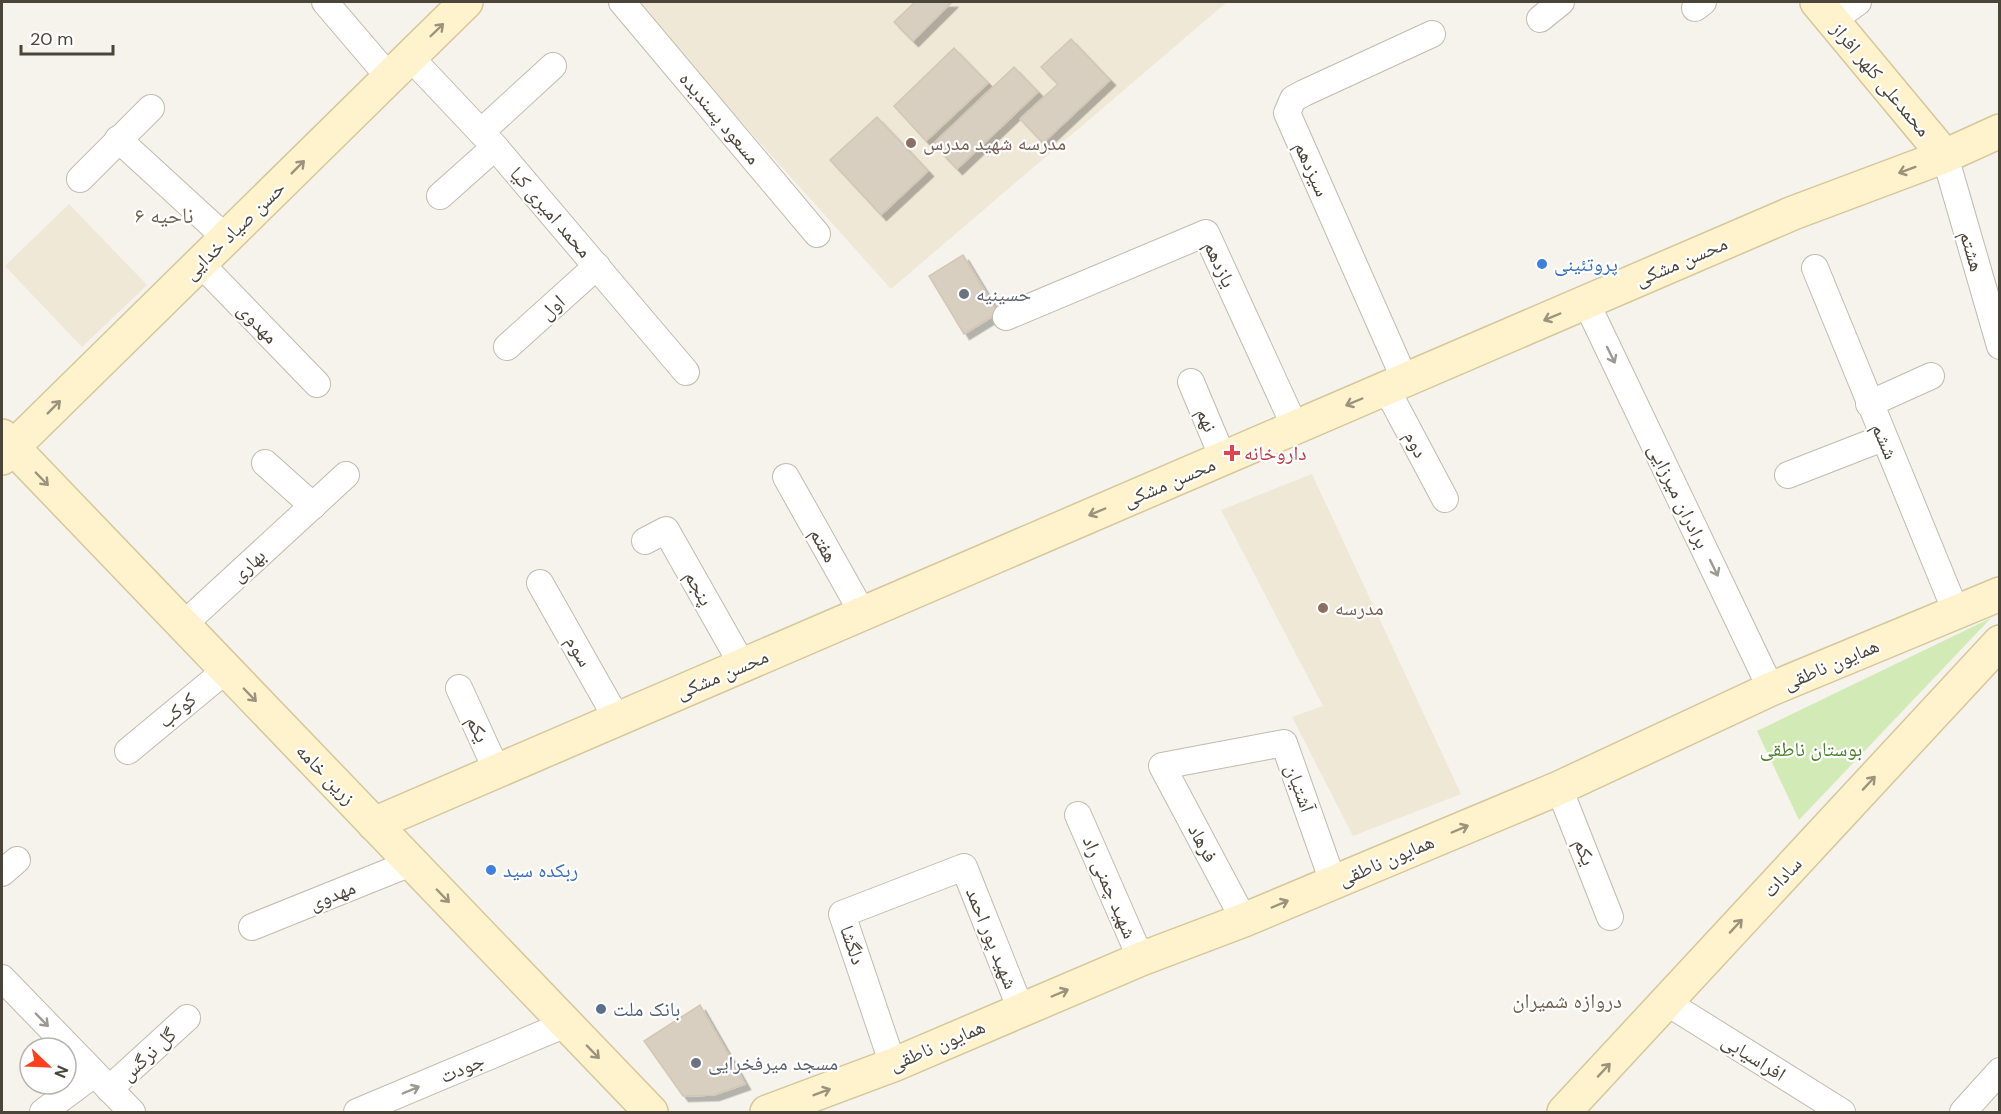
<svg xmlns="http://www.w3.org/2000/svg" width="2001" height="1114" font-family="'DM Sans','Noto Naskh Arabic',sans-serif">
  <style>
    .education { fill: #efe8d6 }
    .green { fill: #d2eab5 }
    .building { fill: #d8cfc1; stroke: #d3c7b4; stroke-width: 1.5; filter: url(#shadow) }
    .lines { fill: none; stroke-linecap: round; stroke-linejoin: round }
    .street-casing { stroke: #c2bbae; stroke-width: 28 }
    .secondary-casing { stroke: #d6c79b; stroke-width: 36 }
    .street { stroke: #fff; stroke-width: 26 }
    .secondary { stroke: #fff3cd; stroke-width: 33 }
    .oneway { stroke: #9c937c }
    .oneway2 { stroke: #9c9892 }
    .education-dot { fill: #8d6e63; stroke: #fff; stroke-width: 2 }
    .shop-dot { fill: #3f7fe0; stroke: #fff; stroke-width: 2 }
    .worship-dot { fill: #6b7280; stroke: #fff; stroke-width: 2 }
    .health-dot { fill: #e0444e; stroke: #fff; stroke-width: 2 }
    .service-dot { fill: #5c6f8a; stroke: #fff; stroke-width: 2 }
    .labels { text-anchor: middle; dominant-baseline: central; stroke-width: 4.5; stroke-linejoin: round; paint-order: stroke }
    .street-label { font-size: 20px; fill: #4b4439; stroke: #fff }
    .education-label { font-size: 20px; fill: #785e54; stroke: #fff; text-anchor: start }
    .shop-label { font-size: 20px; fill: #366cbe; stroke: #fff; text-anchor: start }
    .worship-label { font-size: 20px; fill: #5b616d; stroke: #fff; text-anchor: start }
    .health-label { font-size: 20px; fill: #be3a42; stroke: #fff; text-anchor: start }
    .park-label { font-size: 20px; fill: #4a7f2a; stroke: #fff }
    .service-label { font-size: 20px; fill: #4e5e75; stroke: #fff; text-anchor: start }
    .neighbourhood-label { font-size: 21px; fill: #6e6250; stroke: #fff }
    .quarter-label { font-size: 22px; fill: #6e6250; stroke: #fff }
  </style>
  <defs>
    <filter id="shadow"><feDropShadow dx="5.5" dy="5.5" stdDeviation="0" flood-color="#0004"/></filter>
  </defs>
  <rect width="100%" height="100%" fill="#f6f3ec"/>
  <!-- education -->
  <g class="education">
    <polygon points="634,2 1227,2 891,289"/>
    <polygon points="69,204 147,285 82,347 5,266"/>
    <polygon points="1312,474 1461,794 1353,836 1292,717 1323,706 1221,510"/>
  </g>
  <!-- green -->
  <polygon class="green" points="1991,618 1799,820 1757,731"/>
  <!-- building -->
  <g class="building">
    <polygon points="915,2 952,2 913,41 894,22"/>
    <polygon points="1071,39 1110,80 1043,143 1020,119 1058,84 1041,67"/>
    <polygon points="954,48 988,83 926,141 894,106"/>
    <polygon points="1014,67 1038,92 957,169 933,144"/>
    <polygon points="877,117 928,171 881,215 830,160"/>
    <polygon points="963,255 998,313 964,334 929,276"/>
    <polygon points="700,1005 745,1084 714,1095 683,1096 644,1041"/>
  </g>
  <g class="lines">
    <!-- street casing -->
    <g class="street-casing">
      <g id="street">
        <polyline points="325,2 389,77"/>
        <polyline points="622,2 817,234"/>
        <polyline points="1695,8 1703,2"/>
        <polyline points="1540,19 1561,2"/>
        <polyline points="1832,21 1858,2"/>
        <polyline points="410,57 495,147 686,372"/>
        <polyline points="481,132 553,66"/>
        <polyline points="118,139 226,238"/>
        <polyline points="1945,156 2000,346"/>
        <polyline points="80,179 151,108"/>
        <polyline points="440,196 495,147"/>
        <polyline points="200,263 317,384"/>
        <polyline points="1815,268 1956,612"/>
        <polyline points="1586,302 1771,689"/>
        <polyline points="1006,317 1206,233 1295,427"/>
        <polyline points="507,347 597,266"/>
        <polyline points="1405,380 1287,113 1293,99 1304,93 1432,34"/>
        <polyline points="1191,382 1223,458"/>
        <polyline points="1386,388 1445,499"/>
        <polyline points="1869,404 1931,376"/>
        <polyline points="265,463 313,506"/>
        <polyline points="1788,475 1883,438"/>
        <polyline points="786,477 863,614"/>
        <polyline points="645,541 666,530 743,666"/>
        <polyline points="540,583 617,719"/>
        <polyline points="183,625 346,475"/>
        <polyline points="459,688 497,771"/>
        <polyline points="128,751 226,670"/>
        <polyline points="1559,788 1610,917"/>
        <polyline points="1078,815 1141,959"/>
        <polyline points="2,873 17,860"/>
        <polyline points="1244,920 1162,766 1284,743 1333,882"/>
        <polyline points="252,927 411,863"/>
        <polyline points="2,978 132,1112"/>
        <polyline points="1666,1002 1842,1112"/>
        <polyline points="893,1065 842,914 964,867 1021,1010"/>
        <polyline points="109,1089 187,1018"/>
        <polyline points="43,1112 94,1074"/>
        <polyline points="357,1112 566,1024"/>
        <polyline points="1963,1112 2000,1071"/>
      </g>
    </g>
    <!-- secondary casing -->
    <g class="secondary-casing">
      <g id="secondary">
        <polyline points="1817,2 1945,156"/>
        <polyline points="2,436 651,1112"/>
        <polyline points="2,458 466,2"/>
        <polyline points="374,824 1793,213 1945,156 2000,131"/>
        <polyline points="767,1112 893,1065 1141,959 1244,920 1559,788 1771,689 2000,594"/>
        <polyline points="1564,1112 2000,642"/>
      </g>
    </g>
    <!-- street -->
    <use href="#street" class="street"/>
    <!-- secondary -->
    <use href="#secondary" class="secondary"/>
  </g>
  <!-- one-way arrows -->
  <defs><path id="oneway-shaft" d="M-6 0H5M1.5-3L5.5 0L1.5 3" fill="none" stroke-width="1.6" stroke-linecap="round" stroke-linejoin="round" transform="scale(1.5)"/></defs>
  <g class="oneway">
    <use href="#oneway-shaft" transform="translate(437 30) rotate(-44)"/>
    <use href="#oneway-shaft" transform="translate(298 167) rotate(-45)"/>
    <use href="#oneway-shaft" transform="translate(1907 170) rotate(160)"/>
    <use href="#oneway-shaft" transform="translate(1552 317) rotate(157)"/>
    <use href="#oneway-shaft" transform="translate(1354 402) rotate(157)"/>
    <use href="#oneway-shaft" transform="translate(54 407) rotate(-45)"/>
    <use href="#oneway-shaft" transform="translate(42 479) rotate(46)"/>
    <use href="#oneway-shaft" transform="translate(1097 512) rotate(157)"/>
    <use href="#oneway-shaft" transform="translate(250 695) rotate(46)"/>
    <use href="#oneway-shaft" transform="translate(1869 783) rotate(-47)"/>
    <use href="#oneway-shaft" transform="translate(1460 829) rotate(-23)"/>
    <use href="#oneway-shaft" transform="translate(443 896) rotate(46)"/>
    <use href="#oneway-shaft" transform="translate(1280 904) rotate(-23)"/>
    <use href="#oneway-shaft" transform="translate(1736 926) rotate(-47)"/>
    <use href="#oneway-shaft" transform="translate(1060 993) rotate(-23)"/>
    <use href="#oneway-shaft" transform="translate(593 1052) rotate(46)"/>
    <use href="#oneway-shaft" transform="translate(1604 1070) rotate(-47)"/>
    <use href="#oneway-shaft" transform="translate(822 1092) rotate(-21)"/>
  </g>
  <g class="oneway2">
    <use href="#oneway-shaft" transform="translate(1611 355) rotate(64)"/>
    <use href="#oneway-shaft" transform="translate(1714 568) rotate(64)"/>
    <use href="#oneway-shaft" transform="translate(42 1020) rotate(46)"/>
    <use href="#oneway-shaft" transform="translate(411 1090) rotate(-23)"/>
  </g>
  <!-- markers -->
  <g class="education-dot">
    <circle cx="911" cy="143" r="6"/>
    <circle cx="1323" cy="608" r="6"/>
  </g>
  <g class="shop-dot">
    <circle cx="1542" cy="264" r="6"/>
    <circle cx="491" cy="870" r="6"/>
  </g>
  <g class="worship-dot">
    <circle cx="964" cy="294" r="6"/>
    <circle cx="696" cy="1063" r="6"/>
  </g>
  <path class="health-dot" d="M1229 444h6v6h6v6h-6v6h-6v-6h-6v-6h6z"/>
  <circle class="service-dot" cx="601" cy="1009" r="6"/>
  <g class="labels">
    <!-- street labels -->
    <g class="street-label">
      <text transform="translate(1881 79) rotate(50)">محمدعلی کلهر افراز</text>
      <text transform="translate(720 118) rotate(50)">مسعود پسندیده</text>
      <text transform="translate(1312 169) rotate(66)">سیزدهم</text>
      <text transform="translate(551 212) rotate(49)">محمد امیری کیا</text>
      <text transform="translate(234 230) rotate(-44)">حسن صیاد خدایی</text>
      <text transform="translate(1972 251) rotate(74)">هشتم</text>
      <text transform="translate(1681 261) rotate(-23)">محسن مشکی</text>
      <text transform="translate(1220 264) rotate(65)">یازدهم</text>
      <text transform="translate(552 307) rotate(-42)">اول</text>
      <text transform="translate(258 323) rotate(46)">مهدوی</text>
      <text transform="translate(1207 420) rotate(67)">نهم</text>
      <text transform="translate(1885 441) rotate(67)">ششم</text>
      <text transform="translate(1416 444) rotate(62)">دوم</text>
      <text transform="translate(1169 482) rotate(-23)">محسن مشکی</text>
      <text transform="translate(1679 496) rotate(64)">برادران میرزایی</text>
      <text transform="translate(824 545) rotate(61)">هفتم</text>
      <text transform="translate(248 565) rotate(-42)">بهاری</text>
      <text transform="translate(699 588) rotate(61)">پنجم</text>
      <text transform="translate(579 651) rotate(60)">سوم</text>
      <text transform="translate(1831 664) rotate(-23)">همایون ناطقی</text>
      <text transform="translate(722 674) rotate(-23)">محسن مشکی</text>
      <text transform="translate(177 710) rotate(-40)">کوکب</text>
      <text transform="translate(478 729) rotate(65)">یکم</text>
      <text transform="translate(326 774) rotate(46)">زرین خامه</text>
      <text transform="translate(1300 788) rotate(70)">آشتیان</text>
      <text transform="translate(1203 843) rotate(62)">فرهاد</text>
      <text transform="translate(1585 852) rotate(69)">یکم</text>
      <text transform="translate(1386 860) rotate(-23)">همایون ناطقی</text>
      <text transform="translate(1782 877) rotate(-47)">سادات</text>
      <text transform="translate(1110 887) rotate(67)">شهید چمنی راد</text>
      <text transform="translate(332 895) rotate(-22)">مهدوی</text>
      <text transform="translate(992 938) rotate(68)">شهید پور احمد</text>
      <text transform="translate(853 945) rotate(71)">دلگشا</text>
      <text transform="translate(937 1045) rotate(-23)">همایون ناطقی</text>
      <text transform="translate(148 1054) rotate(-43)">گل نرگس</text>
      <text transform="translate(1754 1057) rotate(32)">افراسیابی</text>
      <text transform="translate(462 1068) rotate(-23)">جودت</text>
    </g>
    <!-- education labels -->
    <g class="education-label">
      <text x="923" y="143">مدرسه شهید مدرس</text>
      <text x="1335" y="608">مدرسه</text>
    </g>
    <!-- shop labels -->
    <g class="shop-label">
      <text x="1554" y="264">پروتئینی</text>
      <text x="503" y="870">ربکده سید</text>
    </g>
    <!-- worship labels -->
    <g class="worship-label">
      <text x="976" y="294">حسینیه</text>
      <text x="708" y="1063">مسجد میرفخرایی</text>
    </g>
    <!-- health labels -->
    <g class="health-label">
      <text x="1244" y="453">داروخانه</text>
    </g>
    <!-- park labels -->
    <g class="park-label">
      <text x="1811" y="749">بوستان ناطقی</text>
    </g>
    <!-- service labels -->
    <g class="service-label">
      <text x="613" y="1009">بانک ملت</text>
    </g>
    <!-- neighbourhood labels -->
    <g class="neighbourhood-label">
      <text x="1567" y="1001">دروازه شمیران</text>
    </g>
    <!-- quarter labels -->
    <g class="quarter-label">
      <text x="164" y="215">ناحیه ۶</text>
    </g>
  </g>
  <!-- border -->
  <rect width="2001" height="1114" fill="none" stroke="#4b4439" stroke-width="6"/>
  <!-- north arrow -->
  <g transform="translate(48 1066) rotate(113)"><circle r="28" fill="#ffffff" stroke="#b7b4b0" stroke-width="1.5"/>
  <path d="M0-4.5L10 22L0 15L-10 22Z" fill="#fc3f1d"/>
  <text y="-9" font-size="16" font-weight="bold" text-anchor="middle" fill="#4b4439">N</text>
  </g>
  <!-- scale -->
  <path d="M21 45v9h92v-9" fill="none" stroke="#4b4439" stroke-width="3"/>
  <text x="30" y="45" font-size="18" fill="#4b4439" stroke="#ffffff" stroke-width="4.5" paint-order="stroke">20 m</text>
</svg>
